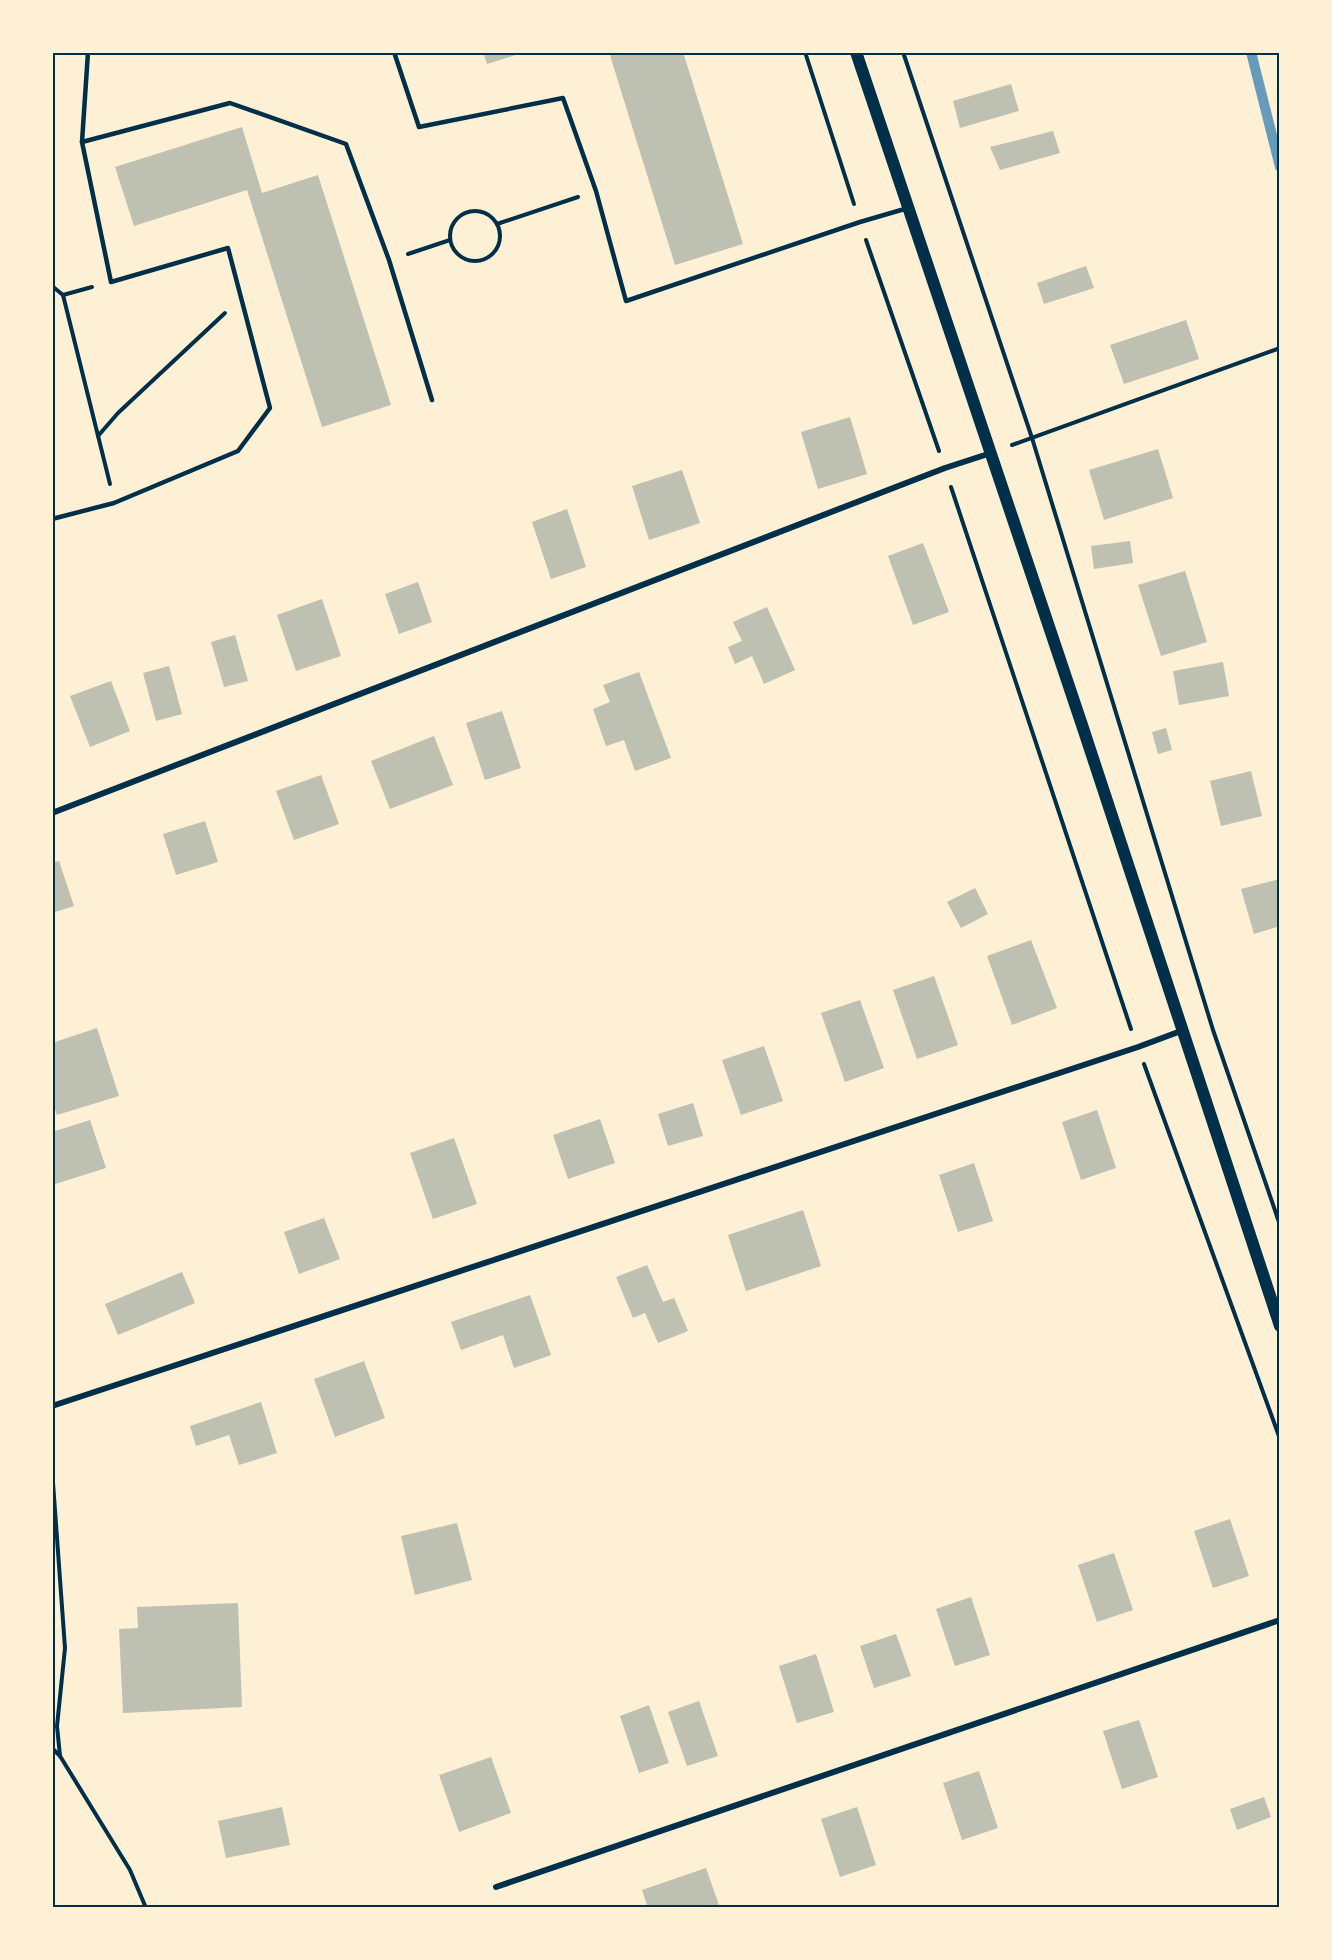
<svg xmlns="http://www.w3.org/2000/svg" width="1332" height="1960" font-family="'Sofia Sans Condensed',sans-serif">
  <style>
    .lines { fill: none; stroke-linecap: round; stroke-linejoin: round }
    .stream { stroke: #669bbc; stroke-width: 10 }
    .building { fill: #bec0b2 }
    .path { stroke: #003049; stroke-width: 4 }
    .service { stroke: #003049; stroke-width: 4.5 }
    .minor { stroke: #003049; stroke-width: 6 }
    .secondary { stroke: #003049; stroke-width: 12 }
    .neatline { fill: none; stroke: #003049; stroke-width: 2 }
  </style>
  <rect width="100%" height="100%" fill="#fdf0d5"/>
  <g class="lines">
    <!-- stream -->
    <polyline class="stream" points="1251,52 1280,167"/>
  </g>
  <!-- building -->
  <g class="building">
    <polygon points="483,52 522,52 522,53 487,64"/>
    <polygon points="609,52 683,52 743,244 675,265"/>
    <polygon points="1011,84 1019,111 960,128 953,101"/>
    <polygon points="242,127 262,193 318,175 391,405 322,427 247,190 134,226 115,167"/>
    <polygon points="1053,131 1060,153 1000,170 990,147"/>
    <polygon points="1086,266 1094,288 1044,304 1037,283"/>
    <polygon points="1186,320 1199,359 1124,384 1110,345"/>
    <polygon points="850,417 867,474 818,489 801,432"/>
    <polygon points="1158,449 1173,498 1104,520 1089,470"/>
    <polygon points="682,470 700,523 649,540 632,486"/>
    <polygon points="567,509 586,567 551,579 532,522"/>
    <polygon points="1130,541 1133,563 1094,569 1091,546"/>
    <polygon points="923,543 949,612 913,625 888,556"/>
    <polygon points="1185,571 1207,642 1161,656 1138,585"/>
    <polygon points="418,582 432,622 399,634 385,594"/>
    <polygon points="322,599 341,656 296,671 277,615"/>
    <polygon points="767,607 795,670 764,684 752,656 735,664 728,647 742,641 733,622"/>
    <polygon points="235,635 248,681 224,687 211,642"/>
    <polygon points="1223,662 1229,696 1179,705 1173,671"/>
    <polygon points="169,666 182,714 156,721 143,673"/>
    <polygon points="639,672 671,758 635,771 624,740 606,746 593,709 610,702 603,685"/>
    <polygon points="111,681 130,731 90,747 70,696"/>
    <polygon points="502,711 521,768 485,780 466,723"/>
    <polygon points="1166,728 1172,750 1158,754 1152,732"/>
    <polygon points="434,736 453,785 390,809 371,761"/>
    <polygon points="1251,771 1262,816 1221,826 1210,781"/>
    <polygon points="321,775 339,824 294,840 276,791"/>
    <polygon points="205,821 218,862 176,875 163,834"/>
    <polygon points="59,861 74,906 52,913 52,863"/>
    <polygon points="1280,879 1280,926 1254,934 1241,889"/>
    <polygon points="975,888 988,914 961,928 947,902"/>
    <polygon points="1031,940 1057,1008 1012,1025 987,956"/>
    <polygon points="934,976 958,1045 917,1059 893,990"/>
    <polygon points="860,1000 884,1068 845,1082 821,1013"/>
    <polygon points="97,1028 119,1096 57,1115 52,1100 52,1043"/>
    <polygon points="764,1046 783,1101 741,1115 722,1060"/>
    <polygon points="693,1103 703,1136 668,1146 658,1114"/>
    <polygon points="1097,1110 1116,1168 1081,1180 1062,1122"/>
    <polygon points="600,1119 615,1163 568,1179 553,1135"/>
    <polygon points="90,1120 106,1168 52,1185 52,1132"/>
    <polygon points="454,1138 477,1204 433,1219 410,1153"/>
    <polygon points="974,1163 993,1221 958,1232 939,1175"/>
    <polygon points="803,1210 821,1266 746,1291 728,1235"/>
    <polygon points="324,1218 340,1259 299,1274 284,1232"/>
    <polygon points="647,1265 663,1302 674,1298 688,1331 658,1343 645,1313 633,1318 616,1277"/>
    <polygon points="182,1272 195,1303 118,1335 105,1304"/>
    <polygon points="530,1295 551,1355 514,1368 503,1335 461,1350 451,1322"/>
    <polygon points="364,1361 385,1418 335,1437 314,1379"/>
    <polygon points="261,1402 277,1453 239,1465 229,1435 196,1446 190,1426"/>
    <polygon points="1230,1519 1249,1576 1213,1588 1194,1531"/>
    <polygon points="457,1523 472,1580 415,1595 401,1536"/>
    <polygon points="1114,1553 1133,1610 1097,1622 1078,1565"/>
    <polygon points="971,1597 990,1655 955,1666 936,1609"/>
    <polygon points="238,1603 242,1707 123,1713 119,1629 138,1628 137,1607"/>
    <polygon points="896,1634 911,1676 874,1688 860,1646"/>
    <polygon points="816,1654 834,1712 797,1723 779,1666"/>
    <polygon points="699,1701 718,1756 687,1766 668,1712"/>
    <polygon points="649,1705 669,1763 639,1773 620,1716"/>
    <polygon points="1139,1720 1158,1777 1122,1789 1103,1731"/>
    <polygon points="491,1757 511,1813 459,1832 439,1775"/>
    <polygon points="979,1771 998,1828 962,1840 943,1783"/>
    <polygon points="1264,1797 1271,1817 1237,1830 1230,1809"/>
    <polygon points="282,1807 290,1845 226,1858 218,1821"/>
    <polygon points="857,1807 876,1865 840,1877 821,1819"/>
    <polygon points="706,1868 720,1908 648,1908 642,1890"/>
  </g>
  <g class="lines">
    <!-- path -->
    <g class="path">
      <polyline points="805,52 854,204"/>
      <polyline points="903,52 1032,438 1213,1030 1280,1225"/>
      <circle cx="475" cy="236" r="25"/>
      <polyline points="497,224 578,197"/>
      <polyline points="866,240 939,451"/>
      <polyline points="408,254 450,240"/>
      <polyline points="52,286 63,295 92,287"/>
      <polyline points="63,295 110,484"/>
      <polyline points="98,436 118,413 225,313"/>
      <polyline points="1012,445 1280,348"/>
      <polyline points="951,487 1131,1029"/>
      <polyline points="1144,1064 1280,1439"/>
      <polyline points="52,1469 65,1648 57,1726 60,1756"/>
      <polyline points="52,1748 60,1756 130,1870 146,1908"/>
    </g>
    <!-- service -->
    <g class="service">
      <polyline points="394,52 419,127 563,98 596,191 626,301 860,222 908,208"/>
      <polyline points="82,142 230,103 346,144 389,260 432,400"/>
      <polyline points="52,519 114,503 238,451 270,408 228,248 111,282 82,142 88,52"/>
    </g>
    <!-- minor -->
    <g class="minor">
      <polyline points="52,813 945,468 991,453"/>
      <polyline points="52,1406 1138,1047 1181,1031"/>
      <polyline points="496,1887 1280,1620"/>
    </g>
    <!-- secondary -->
    <polyline class="secondary" points="856,52 1082,725 1280,1326"/>
  </g>
  <!-- border -->
  <rect width="1332" height="1960" fill="none" stroke="#fdf0d5" stroke-width="108"/>
  <rect x="54" y="54" width="1224" height="1852" class="neatline"/>
</svg>
